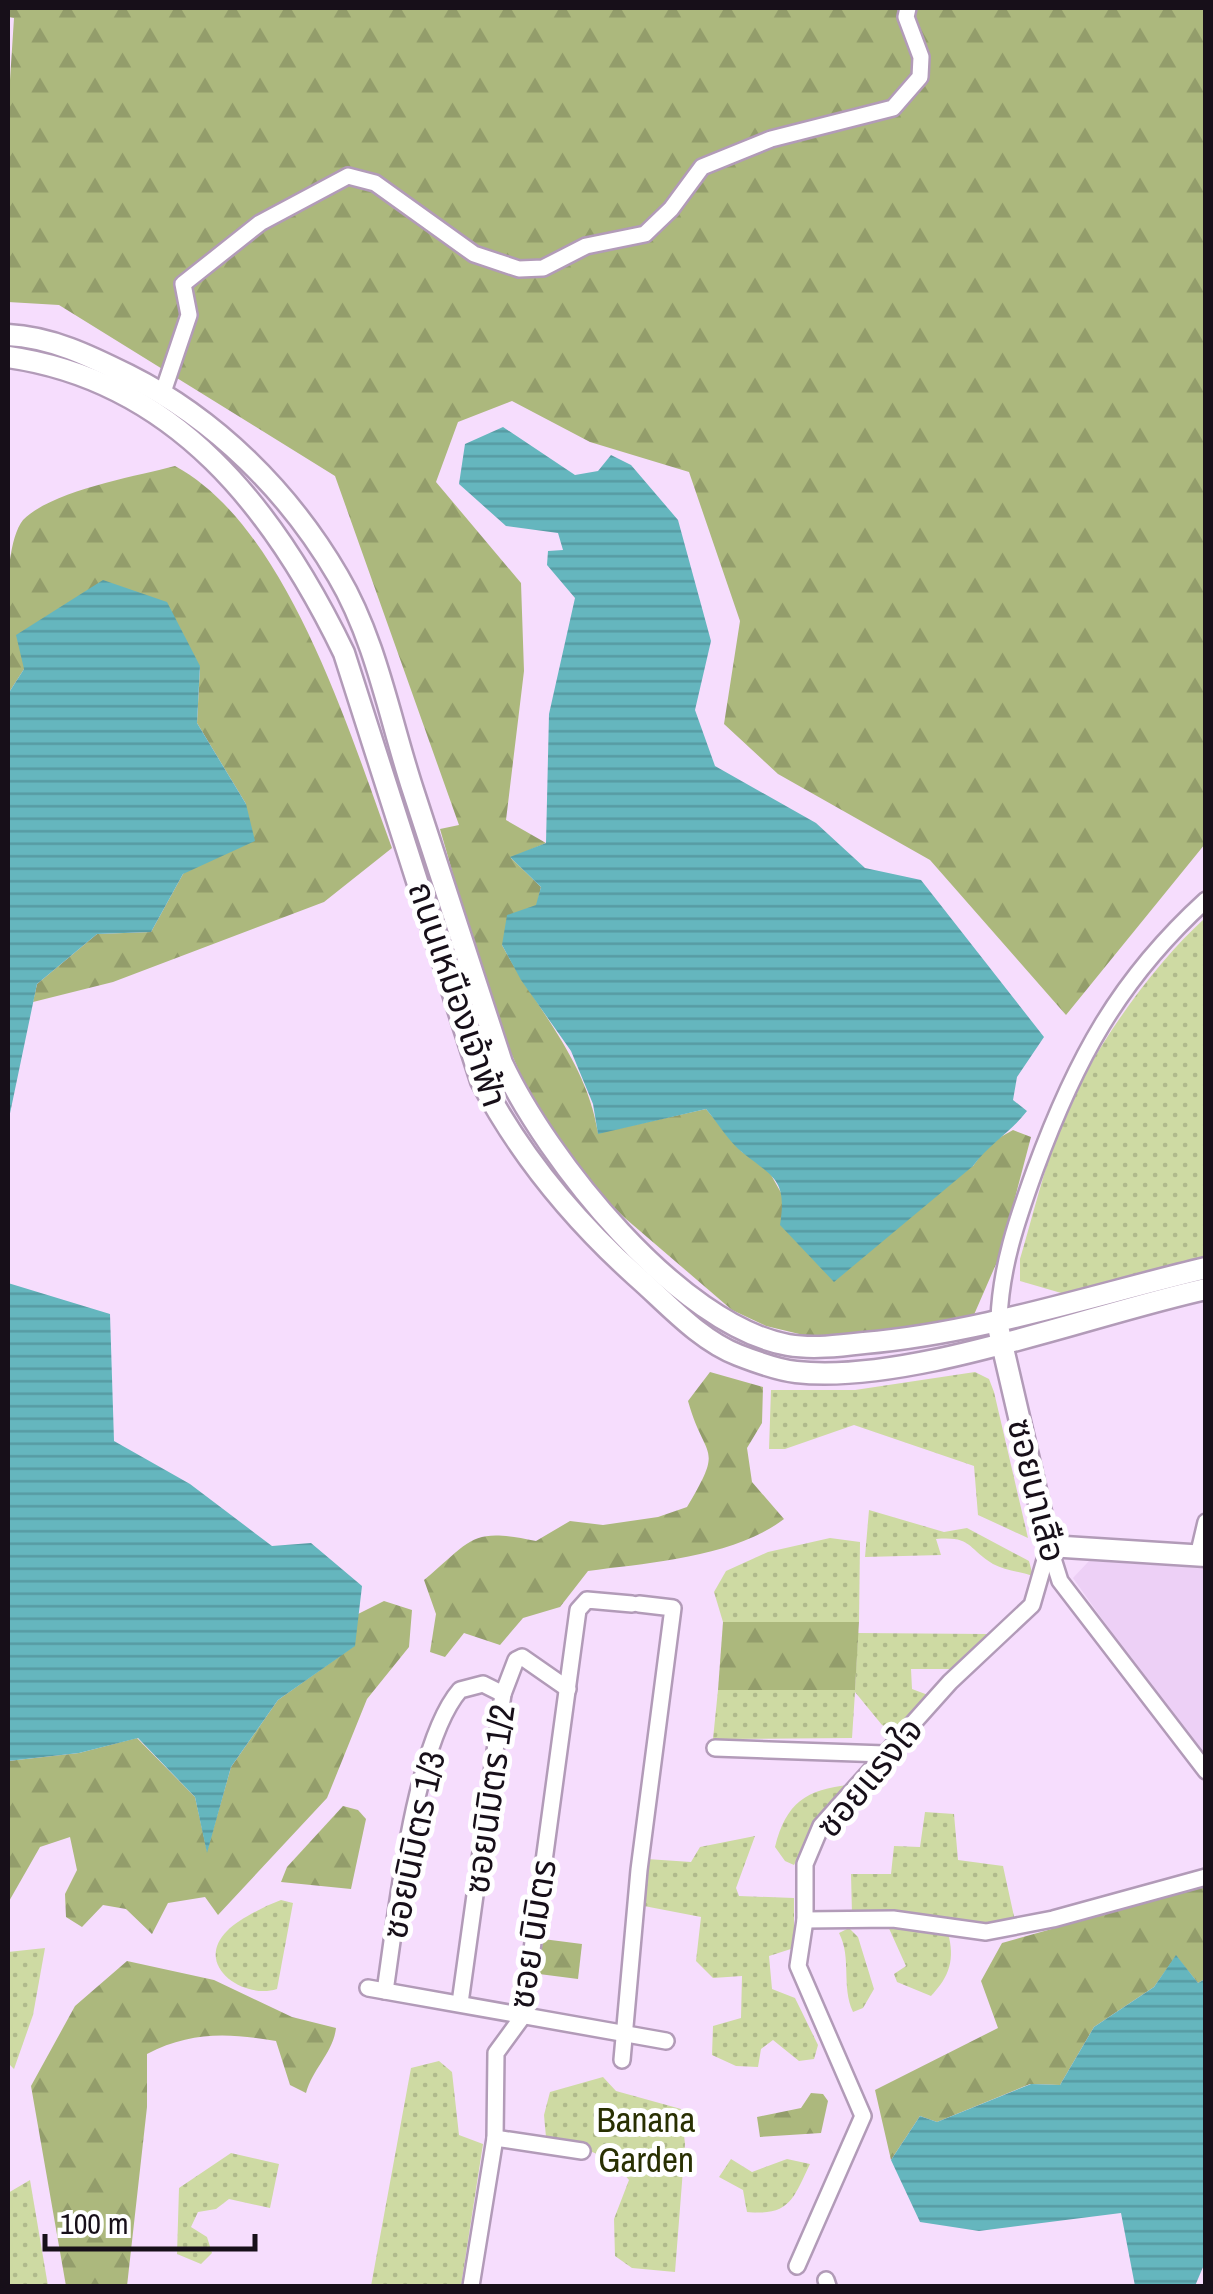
<svg xmlns="http://www.w3.org/2000/svg" width="1213" height="2294" font-family="'Archivo Narrow','Noto Sans Thai',sans-serif">
  <style>
    .built { fill: #edd0f6 }
    .grass { fill: url(#grass-dots) }
    .forest { fill: url(#forest-firs) }
    .water { fill: url(#water-rules) }
    .lines { fill: none; stroke-linecap: round; stroke-linejoin: round }
    .minor-casing { stroke: #b29bb8; stroke-width: 20 }
    .tertiary-casing { stroke: #b29bb8; stroke-width: 25 }
    .minor { stroke: #fff; stroke-width: 15 }
    .tertiary { stroke: #fff; stroke-width: 20 }
    .labels { text-anchor: middle; dominant-baseline: central; stroke-width: 10; stroke-linejoin: round; paint-order: stroke }
    .street-label { font-size: 35px; fill: #170f19; stroke: #fff }
    .park-label { font-size: 35px; fill: #293002; stroke: #fff }
  </style>
  <defs>
    <pattern id="grass-dots" width="8" height="8" patternUnits="userSpaceOnUse" patternTransform="scale(2.5)"><rect width="8" height="8" fill="#cedaa3"/><path d="M2 2h.1M6 6h.1" fill="none" stroke="#b0ba8c" stroke-width="1.8" stroke-linecap="round"/></pattern>
    <pattern id="forest-firs" width="22" height="20" patternUnits="userSpaceOnUse" patternTransform="scale(2.5)"><rect width="22" height="20" fill="#acb87d"/><path d="M5 1l3.5 6h-7zM16 11l3.5 6h-7z" fill="#939d6b"/></pattern>
    <pattern id="water-rules" width="6" height="5" patternUnits="userSpaceOnUse" patternTransform="scale(2.5)"><rect width="6" height="5" fill="#65b6be"/><path d="M0 2.5h6" fill="none" stroke="#579ba3"/></pattern>
  </defs>
  <rect width="100%" height="100%" fill="#f6ddfd"/>
  <!-- built -->
  <polygon class="built" points="1089,1561 1205,1568 1205,1764 1073,1578"/>
  <!-- grass -->
  <g class="grass">
    <path d="M1205 918V1262L1068 1295 1020 1281V1259C1033 1215 1044 1169 1060 1126 1088 1056 1150 968 1205 918Z"/>
    <polygon points="975,1372 989,1379 994,1392 1028,1538 978,1515 974,1466 854,1425 785,1449 769,1449 771,1390 855,1390"/>
    <path d="M869 1510 944 1532 967 1528 1029 1561 1033 1576C1021 1572 1004 1570 993 1564 967 1548 972 1536 936 1539L941 1555 865 1557Z"/>
    <polygon points="830,1538 860,1542 859,1622 723,1622 714,1592 726,1571 768,1552"/>
    <polygon points="858,1633 988,1634 953,1669 911,1669 912,1689 928,1695 897,1733 882,1725 855,1692 852,1738 713,1739 718,1690 855,1690"/>
    <path d="M850 1785 819 1817 794 1865 785 1861 775 1847C786 1803 806 1789 850 1785Z"/>
    <polygon points="925,1812 954,1814 958,1860 1003,1866 1015,1921 971,1924 852,1914 851,1874 891,1874 894,1846 920,1847"/>
    <polygon points="755,1836 736,1888 739,1896 794,1898 794,1948 769,1956 772,1989 795,1998 818,2045 814,2059 799,2061 773,2040 761,2049 758,2067 736,2066 712,2055 713,2026 741,2018 742,1976 713,1978 696,1961 701,1917 644,1906 647,1859 691,1862 700,1847"/>
    <path d="M281 1900 293 1903 277 1989C243 2000 193 1965 227 1931 239 1919 265 1906 281 1900Z"/>
    <path d="M887 1924 948 1933C955 1959 950 1976 931 1996L897 1982 894 1974 906 1966Z"/>
    <path d="M849 1928 858 1937 874 1989 863 2008 853 2012C841 1986 852 1958 839 1933Z"/>
    <polygon points="45,1948 33,2015 14,2069 8,2063 8,1952"/>
    <polygon points="439,2061 452,2072 459,2135 483,2144 461,2286 371,2286 411,2068"/>
    <path d="M603 2077 616 2091 681 2109 685 2144 675 2272 632 2268 615 2256 614 2219 629 2180C607 2152 578 2146 546 2137L544 2115 550 2092Z"/>
    <polygon points="231,2153 279,2164 270,2208 229,2199 216,2209 198,2212 191,2227 207,2237 212,2253 201,2264 177,2254 179,2188"/>
    <path d="M731 2159 752 2172 787 2159 810 2164C793 2199 790 2216 747 2212L743 2190 719 2177Z"/>
    <polygon points="30,2180 48,2286 8,2286 8,2193"/>
  </g>
  <!-- forest -->
  <g class="forest">
    <path d="M8 8H1205V844L1066 1015 930 860 778 774 724 724 740 621 689 472 590 442 512 401 458 422 436 482 521 583 524 671 506 820 546 843 511 858 541 887 537 905 502 945C536 1009 586 1059 598 1133L706 1109 742 1152 766 1166 784 1198 973 1166 990 1143 1013 1130 1031 1137 1000 1255 973 1317 820 1339 766 1326 732 1310 626 1219 595 1189 536 1109 492 1010 440 829 459 825 335 476 59 305 8 302V111L14 18 8 17Z"/>
    <path d="M175 466C288 527 349 732 392 848L324 902 113 982 33 1002 37 984 97 934 151 932 183 874 246 804 197 723 200 666 24 669 8 694C8 653 0 549 23 520 53 490 134 477 175 466Z"/>
    <path d="M710 1372 763 1387 762 1423 747 1448 752 1482 784 1519C735 1557 648 1563 588 1571L560 1607 523 1618 500 1645 464 1633 445 1657 430 1652 436 1614 424 1580C473 1539 470 1527 536 1541L570 1521 603 1525 658 1517 687 1507C725 1443 705 1462 688 1401Z"/>
    <polygon points="384,1601 412,1610 409,1647 367,1699 327,1798 218,1915 205,1897 168,1903 152,1934 126,1909 103,1905 82,1927 66,1917 65,1894 77,1870 70,1837 40,1847 8,1903 8,1761 79,1753 137,1738 195,1797 207,1851 231,1767 278,1700 354,1646 358,1614"/>
    <polygon points="723,1622 859,1622 855,1690 718,1690"/>
    <polygon points="343,1806 358,1810 366,1819 351,1889 281,1882 287,1867"/>
    <polygon points="1205,1886 1205,1979 1198,1983 1176,1956 1154,1987 1094,2027 1060,2085 1030,2084 937,2122 920,2116 891,2160 875,2090 998,2028 981,1981 1002,1943"/>
    <polygon points="543,1939 582,1944 578,1979 539,1974"/>
    <path d="M127 1961 214 1980 292 2017 336 2028C333 2053 313 2068 306 2093L290 2085 276 2041C229 2033 191 2031 147 2054V2107L127 2286H66L31 2086 75 2006Z"/>
    <polygon points="811,2093 823,2094 828,2101 821,2133 760,2137 757,2117 801,2108"/>
  </g>
  <!-- water -->
  <g class="water">
    <path d="M503 427 575 475 598 471 611 455 631 465 678 520 711 641 695 710 715 766 816 823 865 868 921 880 1044 1037 1017 1077 1013 1100 1027 1111C1010 1133 990 1143 973 1166L834 1282 780 1225C787 1181 775 1178 743 1153 729 1142 718 1123 706 1109L598 1134 593 1104 571 1051 521 980 502 945 507 915 536 905 541 887 510 857 546 843 549 714 575 598 547 565 548 551 563 550 558 533 506 526 459 484 465 444Z"/>
    <polygon points="103,580 167,602 200,666 197,723 246,804 255,841 183,874 151,932 97,934 37,984 8,1123 8,694 24,669 16,635"/>
    <polygon points="8,1283 110,1314 114,1441 190,1484 272,1546 311,1543 362,1586 355,1646 278,1700 231,1767 207,1853 195,1797 138,1738 79,1753 8,1761"/>
    <polygon points="1176,1955 1198,1983 1205,1979 1206,2260 1195,2286 1135,2286 1121,2213 979,2231 920,2222 891,2160 920,2116 937,2122 1031,2084 1060,2085 1094,2027 1154,1987"/>
  </g>
  <g class="lines">
    <!-- minor casing -->
    <g class="minor-casing">
      <g id="minor">
        <polyline points="163,392 189,315 183,284 260,223 348,176 375,183 474,254 519,269 543,268 586,246 645,234 671,209 702,167 771,139 893,108 920,77 921,57 906,17 908,8"/>
        <path d="M999 1319C1001 1266 1017 1220 1035 1170 1075 1061 1118 980 1206 900"/>
        <polyline points="1049,1546 1060,1581 1206,1771"/>
        <polyline points="1198,1556 1206,1522"/>
        <polyline points="715,1748 885,1754"/>
        <polyline points="805,1920 893,1919 986,1932 1053,1919 1206,1877"/>
        <polyline points="368,1988 666,2041"/>
        <path d="M385 1991C396 1918 414 1743 460 1690L483 1684 503 1694"/>
        <polyline points="460,2003 503,1694 516,1660 522,1657 568,1689"/>
        <polyline points="622,2060 639,1870 673,1608 639,1604"/>
        <polyline points="495,2138 582,2151"/>
        <polyline points="797,2266 863,2116 798,1966 805,1920 805,1864 821,1826 950,1682 1032,1605 1049,1546"/>
        <polyline points="826,2280 828,2286"/>
        <polyline points="471,2286 495,2138 496,2053 523,2016 578,1610 587,1600 632,1604"/>
      </g>
    </g>
    <!-- tertiary casing -->
    <g class="tertiary-casing">
      <g id="tertiary">
        <path d="M8 335C51 337 90 356 128 375 216 419 289 492 338 576 376 640 390 720 413 790 442 881 472 972 502 1063 547 1159 678 1325 788 1345 812 1349 839 1346 864 1343 979 1333 1093 1295 1206 1268"/>
        <path d="M8 357C176 381 275 510 344 653L481 1081C520 1155 574 1220 636 1276 667 1303 699 1340 738 1355 756 1362 778 1370 796 1372 908 1385 1091 1314 1206 1289"/>
        <polyline points="999,1331 1049,1546 1206,1556"/>
      </g>
    </g>
    <!-- minor -->
    <use href="#minor" class="minor"/>
    <!-- tertiary -->
    <use href="#tertiary" class="tertiary"/>
  </g>
  <g class="labels">
    <!-- street labels -->
    <g class="street-label">
      <text transform="translate(458 994) rotate(71)">ถนนเหมืองเจ้าฟ้า</text>
      <text transform="translate(1037 1490) rotate(76)">ซอยนาเสือ</text>
      <text transform="translate(869 1777) rotate(-50)">ซอยแรงใจ</text>
      <text transform="translate(489 1799) rotate(-82)">ซอยนิมิตร 1/2</text>
      <text transform="translate(413 1845) rotate(-78)">ซอยนิมิตร 1/3</text>
      <text transform="translate(532 1934) rotate(-81)">ซอย นิมิตร</text>
    </g>
    <!-- park labels -->
    <g class="park-label">
      <text x="646" y="2119">Banana<tspan x="646" dy="40">Garden</tspan></text>
    </g>
  </g>
  <!-- border -->
  <rect width="1213" height="2294" fill="none" stroke="#170f19" stroke-width="20"/>
  <!-- scale -->
  <path d="M45 2234v15h210v-15" fill="none" stroke="#170f19" stroke-width="5"/>
  <text x="60" y="2234" font-size="30" fill="#170f19" stroke="#ffffff" stroke-width="8" paint-order="stroke">100 m</text>
</svg>
